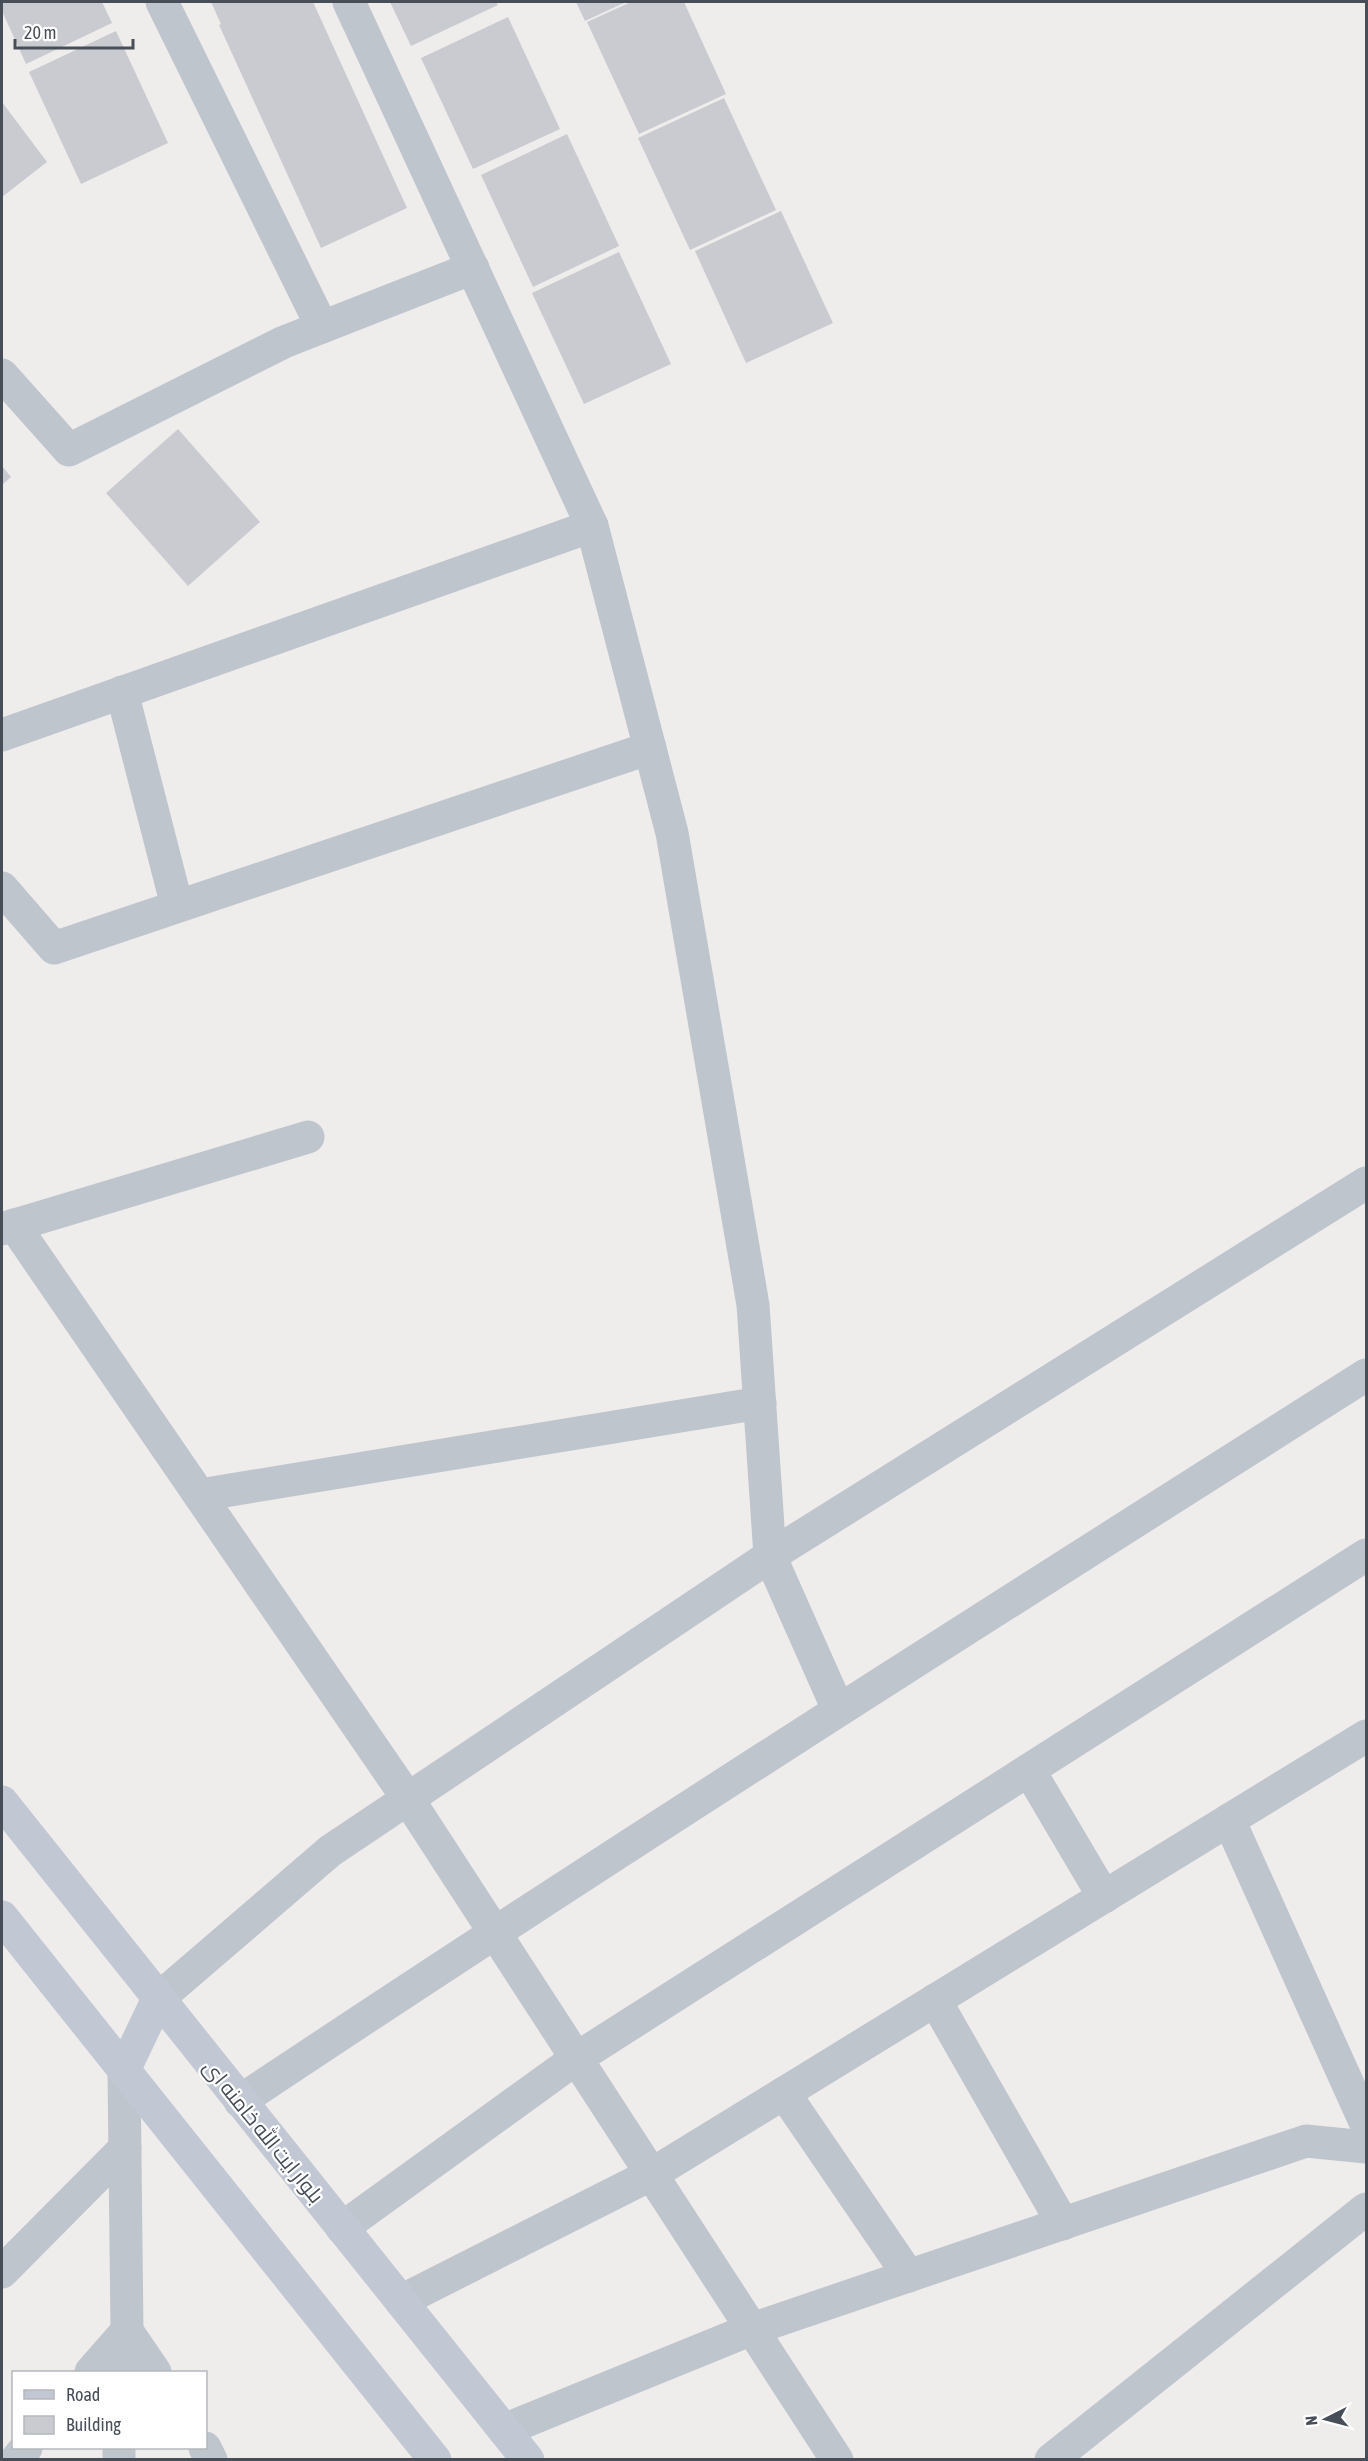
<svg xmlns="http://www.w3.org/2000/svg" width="1368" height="2461" font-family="'Asap Condensed',Cairo,sans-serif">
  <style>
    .building { fill: #cacbd0 }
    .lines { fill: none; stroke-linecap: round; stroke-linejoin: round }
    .street { stroke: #bfc5cd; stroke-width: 33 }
    .secondary { stroke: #c1c8d3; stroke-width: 33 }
    .labels { text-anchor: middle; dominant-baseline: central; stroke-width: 4.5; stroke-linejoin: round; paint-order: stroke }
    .street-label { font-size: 21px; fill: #474e57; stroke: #fff }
  </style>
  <rect width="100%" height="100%" fill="#efedec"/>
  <!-- building -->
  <g class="building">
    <polygon points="2,2 102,2 112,23 26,64 2,11"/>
    <polygon points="211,2 313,2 407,208 321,248 219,25 221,24"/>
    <polygon points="390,2 496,2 498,5 411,46"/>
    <polygon points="576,2 626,2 585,21"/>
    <polygon points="631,2 684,2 726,94 639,134 587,22"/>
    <polygon points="508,17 560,129 473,169 421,58"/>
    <polygon points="116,31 168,143 81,184 29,72"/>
    <polygon points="724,98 776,210 690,250 638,138"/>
    <polygon points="2,102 47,162 2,197"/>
    <polygon points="567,134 619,246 533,287 481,175"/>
    <polygon points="781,211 833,323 746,363 695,251"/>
    <polygon points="619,252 671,364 584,404 532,293"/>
    <polygon points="178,429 260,522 188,586 106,493"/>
    <polygon points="2,466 11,477 2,485"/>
  </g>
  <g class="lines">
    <!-- street -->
    <g class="street">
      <polyline points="162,2 322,327"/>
      <polyline points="349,2 592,526 672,833 753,1305 770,1556 838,1709"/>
      <polyline points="2,375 69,450 284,342 473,268"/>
      <polyline points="122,692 177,906"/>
      <polyline points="2,735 592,526"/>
      <polyline points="2,888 54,948 650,748"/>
      <polyline points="14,1225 408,1799 837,2460"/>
      <polyline points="2,1229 308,1137"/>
      <polyline points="200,1495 760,1403"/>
      <polyline points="1029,1770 1104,1897"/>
      <polyline points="1229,1820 1366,2124"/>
      <polyline points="158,1999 330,1851 770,1556 1366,1183"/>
      <polyline points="935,2000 1063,2224"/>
      <polyline points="124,2070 127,2331 124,2372"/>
      <polyline points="784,2093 909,2276"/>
      <path d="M240 2101C612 1853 989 1614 1366 1375"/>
      <polyline points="342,2228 577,2058 1366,1555"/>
      <polyline points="2,2272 125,2148"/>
      <polyline points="401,2301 652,2174 1366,1736"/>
      <polyline points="91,2372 127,2331 155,2372"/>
      <polyline points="504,2430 752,2329 1306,2141 1366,2147"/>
      <polyline points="205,2448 211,2460"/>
      <polyline points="16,2460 26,2448"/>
      <polyline points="119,2460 119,2448"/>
      <polyline points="1051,2460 1366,2209"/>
    </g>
    <!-- secondary -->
    <g class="secondary">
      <polyline points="2,1802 528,2460"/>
      <polyline points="2,1917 435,2460"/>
      <polyline points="124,2070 158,1999"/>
    </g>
  </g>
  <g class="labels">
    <!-- street labels -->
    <g class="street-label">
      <text transform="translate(264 2131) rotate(51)">بلوار ایت الله خامنه ای</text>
    </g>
  </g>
  <!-- border -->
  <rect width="1368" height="2461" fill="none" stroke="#474e57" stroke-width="6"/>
  <!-- legend -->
  <rect x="12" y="2371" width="195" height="78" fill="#ffffff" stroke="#b5b8bc" stroke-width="1.5"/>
  <rect x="24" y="2390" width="30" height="9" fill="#c1c8d3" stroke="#b5b8bc" stroke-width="1.5"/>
  <text x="66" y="2401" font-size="18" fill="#474e57">Road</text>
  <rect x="24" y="2416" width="30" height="18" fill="#cacbd0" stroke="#b5b8bc" stroke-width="1.5"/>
  <text x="66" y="2431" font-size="18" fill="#474e57">Building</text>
  <!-- north arrow -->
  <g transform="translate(1326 2419) rotate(264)" stroke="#ffffff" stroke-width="4.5" paint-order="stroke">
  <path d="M0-4.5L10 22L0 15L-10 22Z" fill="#474e57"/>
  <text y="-9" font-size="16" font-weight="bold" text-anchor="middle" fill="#474e57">N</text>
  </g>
  <!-- scale -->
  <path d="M15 39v9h118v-9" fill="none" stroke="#474e57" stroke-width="3"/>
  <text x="24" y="39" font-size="18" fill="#474e57" stroke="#ffffff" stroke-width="4.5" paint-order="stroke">20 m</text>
</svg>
